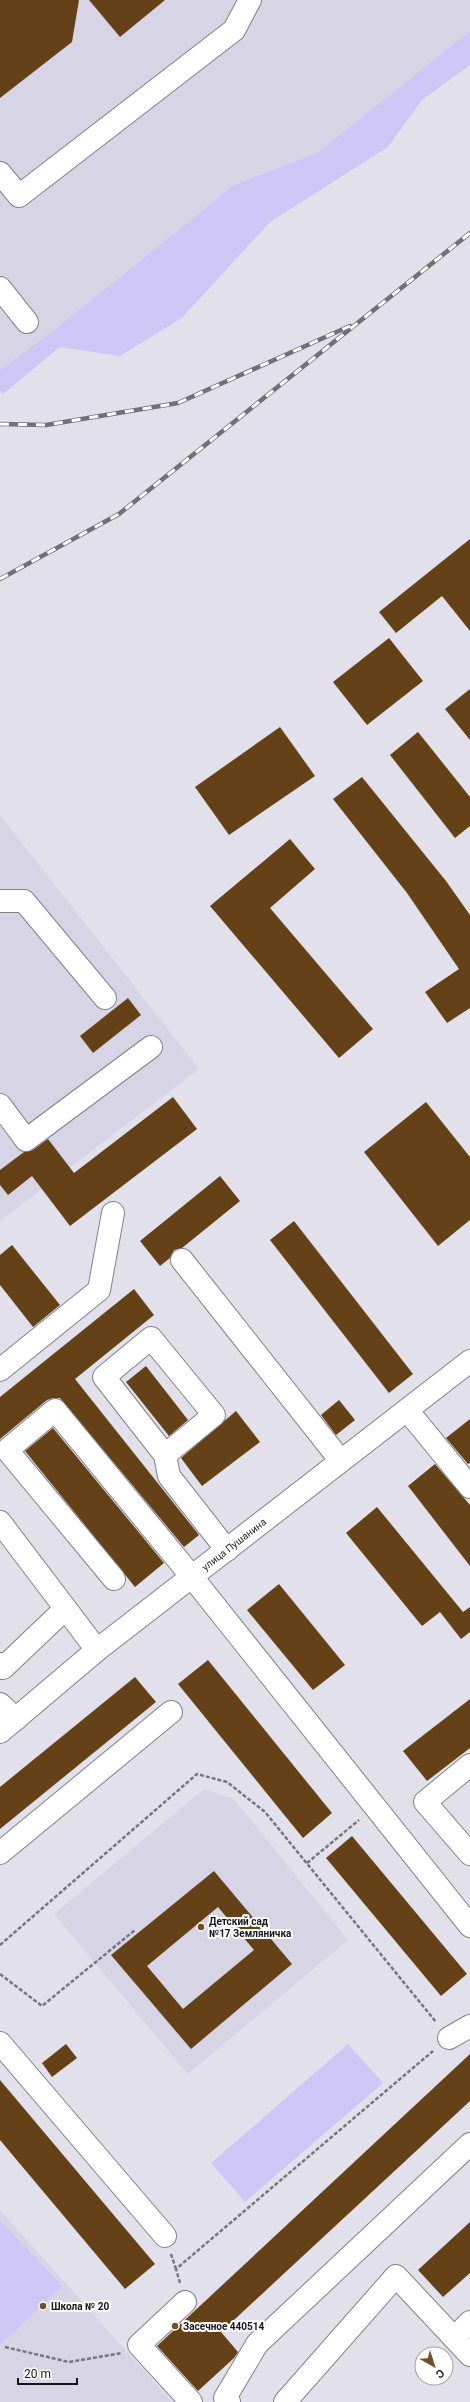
<svg xmlns="http://www.w3.org/2000/svg" width="470" height="2402" font-family="Roboto,sans-serif">
  <style>
    .built { fill: #d6d4e5 }
    .green { fill: #cec7f5 }
    .building { fill: #644116; fill-rule: evenodd }
    .lines { fill: none; stroke-linecap: round; stroke-linejoin: round }
    .minor-casing { stroke: #82818a; stroke-width: 24 }
    .path { stroke: #76767c; stroke-width: 2.5; stroke-dasharray: 4 2; stroke-linecap: butt }
    .minor { stroke: #fff; stroke-width: 22 }
    .rail-casing { stroke: #717076; stroke-width: 4.5 }
    .rail { stroke: #fff; stroke-width: 3; stroke-dasharray: 9; stroke-linecap: butt }
    .poi-dot { fill: #725028; stroke: #fff; stroke-width: 1.5 }
    .labels { text-anchor: middle; dominant-baseline: central; stroke-width: 4; stroke-linejoin: round; paint-order: stroke }
    .street-label { font-size: 10px; fill: #17171a; stroke: #fff }
    .poi-label { font-size: 10px; font-weight: bold; fill: #17171a; stroke: #fff; text-anchor: start }
  </style>
  <rect width="100%" height="100%" fill="#e2e1eb"/>
  <!-- built -->
  <g class="built">
    <polygon points="0,0 470,0 470,31 317,153 234,185 58,327 0,370"/>
    <polygon points="0,815 199,1069 0,1221"/>
    <polygon points="204,1789 234,1799 348,1940 188,2074 54,1914"/>
    <polygon points="0,2210 172,2402 0,2402"/>
  </g>
  <!-- green -->
  <g class="green">
    <polygon points="470,31 470,65 422,100 388,147 270,222 182,318 120,356 60,347 3,394 0,392 0,370 58,327 234,185 317,153"/>
    <polygon points="348,2044 383,2083 245,2202 211,2163"/>
    <polygon points="0,2220 62,2286 0,2345"/>
  </g>
  <!-- building -->
  <g class="building">
    <polygon points="0,0 79,0 72,42 0,98"/>
    <polygon points="89,0 165,0 120,37"/>
    <polygon points="470,539 470,631 442,596 396,633 379,612"/>
    <polygon points="389,638 423,681 367,725 333,682"/>
    <polygon points="470,689 470,740 445,709"/>
    <polygon points="280,727 315,776 229,835 195,787"/>
    <polygon points="418,732 470,797 470,826 455,838 390,755"/>
    <polygon points="362,777 446,881 470,915 470,1008 447,1023 425,992 459,969 407,893 333,799"/>
    <polygon points="290,839 315,869 270,908 373,1029 339,1058 210,906"/>
    <polygon points="128,998 141,1015 93,1053 80,1036"/>
    <polygon points="173,1097 197,1129 70,1226 32,1176 8,1195 0,1185 0,1170 24,1152 33,1150 48,1139 74,1173"/>
    <polygon points="426,1102 470,1157 470,1220 438,1246 364,1152"/>
    <polygon points="220,1176 240,1201 182,1248 174,1250 170,1258 160,1266 140,1241"/>
    <polygon points="294,1221 413,1374 389,1393 270,1240"/>
    <polygon points="12,1245 60,1305 33,1327 0,1285 0,1255"/>
    <polygon points="134,1289 154,1315 75,1379 199,1535 184,1547 60,1398 53,1398 47,1400 0,1439 0,1397"/>
    <polygon points="146,1366 188,1420 169,1436 126,1382"/>
    <polygon points="339,1400 355,1420 336,1435 321,1415"/>
    <polygon points="236,1411 260,1442 202,1486 181,1458"/>
    <polygon points="470,1419 470,1463 468,1464 446,1438"/>
    <polygon points="53,1428 164,1563 135,1587 25,1451"/>
    <polygon points="435,1464 470,1505 470,1566 408,1486"/>
    <polygon points="377,1507 463,1612 470,1607 470,1632 461,1639 440,1612 422,1626 346,1533"/>
    <polygon points="279,1584 345,1665 313,1690 247,1610"/>
    <polygon points="208,1660 332,1813 303,1838 178,1684"/>
    <polygon points="135,1677 156,1702 0,1829 0,1787"/>
    <polygon points="470,1699 470,1748 427,1781 403,1751"/>
    <polygon points="352,1836 467,1974 441,1996 326,1858"/>
    <path d="M214 1871 292 1964 191 2049 111 1955ZM218 1907 254 1950 183 2009 147 1966Z"/>
    <polygon points="66,2044 77,2058 52,2077 42,2063"/>
    <polygon points="470,2054 470,2101 221,2332 238,2352 234,2358 198,2391 157,2346"/>
    <polygon points="0,2080 155,2264 125,2289 0,2140"/>
    <polygon points="470,2222 470,2273 443,2297 418,2270"/>
  </g>
  <g class="lines">
    <!-- minor casing -->
    <g class="minor-casing">
      <g id="minor">
        <polyline points="0,173 19,196 234,30 250,0"/>
        <polyline points="0,288 27,322"/>
        <polyline points="0,901 24,901 105,998"/>
        <polyline points="0,1105 26,1140 151,1047"/>
        <polyline points="182,1260 341,1461"/>
        <polyline points="0,1370 99,1290 113,1213"/>
        <polyline points="407,1410 470,1487"/>
        <polyline points="165,1455 214,1415 151,1338 104,1377 165,1455 169,1476 227,1550"/>
        <polyline points="0,1522 97,1650"/>
        <polyline points="114,1579 7,1450 55,1410 192,1577 470,1926"/>
        <polyline points="0,1664 3,1668 65,1609"/>
        <polyline points="0,1704 16,1719"/>
        <path id="s1" d="M0 1732 97 1650 470 1361"/>
        <polyline points="470,1765 425,1802 470,1854"/>
        <polyline points="0,1853 171,1712"/>
        <polyline points="449,2038 470,2026"/>
        <polyline points="0,2043 165,2236"/>
        <polyline points="185,2302 139,2345 191,2402"/>
        <polyline points="454,2338 470,2322"/>
        <polyline points="229,2402 225,2398 257,2344 470,2144"/>
        <polyline points="285,2402 396,2276 470,2355"/>
      </g>
    </g>
    <!-- path -->
    <g class="path">
      <polyline points="307,1863 359,1820"/>
      <polyline points="0,1945 197,1774 227,1782 265,1812 436,2022"/>
      <polyline points="0,1974 42,2006 135,1930"/>
      <polyline points="171,2254 176,2269"/>
      <polyline points="180,2283 176,2269 433,2051"/>
      <polyline points="5,2347 69,2362 122,2353"/>
    </g>
    <!-- minor -->
    <use href="#minor" class="minor"/>
    <!-- rail casing -->
    <g class="rail-casing">
      <g id="rail">
        <polyline points="0,424 46,425 178,403 350,326"/>
        <polyline points="0,579 119,514 470,233"/>
      </g>
    </g>
    <!-- rail -->
    <use href="#rail" class="rail"/>
  </g>
  <!-- markers -->
  <g class="poi-dot">
    <circle cx="201" cy="1927" r="4"/>
    <circle cx="43" cy="2306" r="4"/>
    <circle cx="175" cy="2326" r="4"/>
  </g>
  <g class="labels">
    <!-- street labels -->
    <g class="street-label">
      <text stroke="none"><textPath href="#s1" startOffset="300">улица Пушанина</textPath></text>
    </g>
    <!-- poi labels -->
    <g class="poi-label">
      <text x="209" y="1921">Детский сад<tspan x="209" dy="12">№17 Земляничка</tspan></text>
      <text x="51" y="2306">Школа № 20</text>
      <text x="183" y="2326">Засечное 440514</text>
    </g>
  </g>
  <!-- north arrow -->
  <g transform="translate(434 2366) rotate(141)"><circle r="19" fill="#ffffff" stroke="#a2a2a3"/>
  <path d="M0-3L7 15L0 10L-7 15Z" fill="#725028"/>
  <text y="-6" font-size="11" font-weight="bold" text-anchor="middle" fill="#17171a">С</text>
  </g>
  <!-- scale -->
  <path d="M18 2378v6h59v-6" fill="none" stroke="#17171a" stroke-width="2"/>
  <text x="24" y="2378" font-size="12" fill="#17171a" stroke="#ffffff" stroke-width="3" paint-order="stroke">20 m</text>
</svg>
